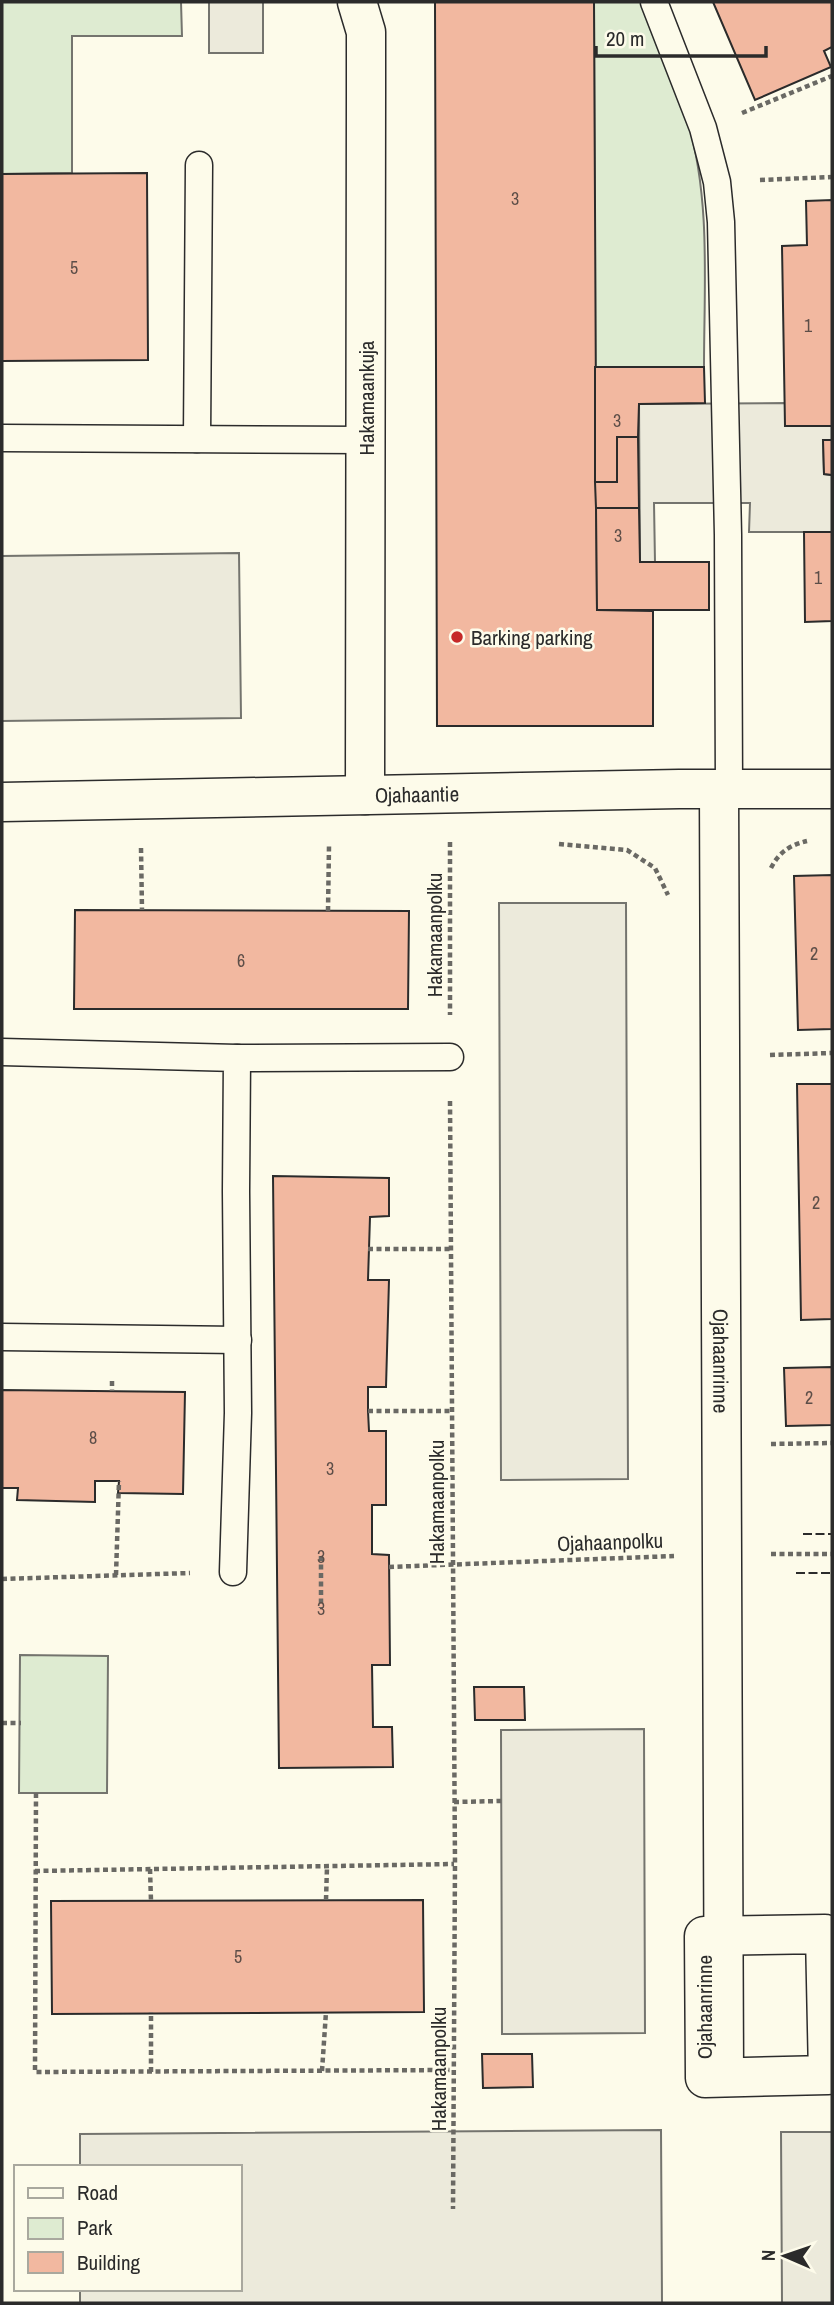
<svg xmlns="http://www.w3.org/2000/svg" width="834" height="2305" font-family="'Archivo Narrow',sans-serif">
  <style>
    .green { fill: #deebd1; stroke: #74746e; stroke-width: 2 }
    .parking { fill: #eceadb; stroke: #74746e; stroke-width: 2 }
    .building { fill: #f2b8a0; stroke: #2b2b2b; stroke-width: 2 }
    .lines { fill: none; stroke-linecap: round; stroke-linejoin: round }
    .lane-casing { stroke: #2b2b2b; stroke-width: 29 }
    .street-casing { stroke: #2b2b2b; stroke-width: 41 }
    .path { stroke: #6a6964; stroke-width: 4.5; stroke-dasharray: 5 3.5; stroke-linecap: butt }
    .lane { stroke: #fdfbea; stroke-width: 26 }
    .street { stroke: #fdfbea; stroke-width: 38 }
    .fence { stroke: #2b2b2b; stroke-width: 2; stroke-dasharray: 9 3.5; stroke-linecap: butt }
    .poi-dot { fill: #c62828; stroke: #fdfbea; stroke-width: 2.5 }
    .labels { text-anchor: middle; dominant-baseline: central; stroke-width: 5; stroke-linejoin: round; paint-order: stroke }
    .number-label { font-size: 18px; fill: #5d4e48 }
    .street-label { font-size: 21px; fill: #2b2b2b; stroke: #fdfbea }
    .poi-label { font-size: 21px; fill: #2b2b2b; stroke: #fdfbea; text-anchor: start }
  </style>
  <rect width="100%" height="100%" fill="#fdfbea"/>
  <!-- green -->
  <g class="green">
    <polygon points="2,2 181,2 182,36 72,36 72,173 2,174"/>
    <path d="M594 2H643C658 42 675 82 688 122 711 201 704 286 704 367H595Z"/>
    <polygon points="20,1655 108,1656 107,1793 19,1793"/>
  </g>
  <!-- parking -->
  <g class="parking">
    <rect x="209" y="2" width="54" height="51"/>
    <polygon points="786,403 785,426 832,426 832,440 823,440 824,474 832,475 832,532 749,532 750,503 654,503 655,562 640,562 639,404"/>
    <polygon points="239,553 241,718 2,721 2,556"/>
    <polygon points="499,903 626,903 628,1479 501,1480"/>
    <polygon points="644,1729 645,2033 502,2034 501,1730"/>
    <polygon points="661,2130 662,2303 80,2303 80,2289 240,2289 240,2167 80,2167 80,2134"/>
    <polygon points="781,2132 832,2132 832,2303 782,2303"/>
  </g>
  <!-- building -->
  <g class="building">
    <polygon points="435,2 594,2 597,610 653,611 653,726 437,726"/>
    <polygon points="713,2 832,2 832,47 824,51 831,67 755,100"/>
    <polygon points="147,173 148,360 2,361 2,174"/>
    <polygon points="832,200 832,426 785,426 782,246 807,245 806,201"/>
    <polygon points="595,367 704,367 705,403 639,404 638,437 617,437 617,482 595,482"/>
    <polygon points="617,437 638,437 639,508 596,508 595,482 617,482"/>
    <polygon points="823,440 832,440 832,475 824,474"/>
    <polygon points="596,508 639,508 640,562 709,562 709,610 597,610"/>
    <polygon points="804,532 832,532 832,621 805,622"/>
    <polygon points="832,875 832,1029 798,1030 794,876"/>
    <polygon points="75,910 409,911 408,1009 74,1009"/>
    <polygon points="797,1084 832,1084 832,1319 801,1320"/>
    <polygon points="273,1176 389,1178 389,1216 370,1217 368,1280 389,1280 386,1387 368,1387 368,1411 369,1431 386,1431 386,1505 372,1505 372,1554 389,1555 390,1665 372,1665 373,1727 392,1727 393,1767 279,1768"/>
    <polygon points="832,1367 832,1425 786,1426 784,1368"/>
    <polygon points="2,1390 185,1392 183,1494 118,1493 119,1481 95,1481 95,1502 17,1500 18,1488 2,1488"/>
    <polygon points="474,1687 524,1687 525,1720 475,1720"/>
    <polygon points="423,1900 424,2012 52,2014 51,1901"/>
    <polygon points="482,2054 532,2054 533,2087 483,2088"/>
  </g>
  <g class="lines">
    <!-- lane casing -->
    <g class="lane-casing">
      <g id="lane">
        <polyline points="654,2 703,128 717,182 721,222 728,535 729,789"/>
        <polyline points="2,438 366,440"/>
        <polyline points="197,439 199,165"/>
        <polyline points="2,1052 237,1058 236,1191 238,1413 233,1572"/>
        <polyline points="237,1058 450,1057"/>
        <polyline points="2,1337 238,1340"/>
      </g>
    </g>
    <!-- street casing -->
    <g class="street-casing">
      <g id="street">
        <polyline points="357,2 366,32 366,94 365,795"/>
        <path id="s1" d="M719 789 724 2077"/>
        <path id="s2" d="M2 802 679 789H832"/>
        <polygon points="825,1934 828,2075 705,2078 704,1936"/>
      </g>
    </g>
    <!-- path -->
    <g class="path">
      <polyline points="742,113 832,76"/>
      <polyline points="760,180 832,177"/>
      <polyline points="450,842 450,1015"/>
      <polyline points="559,844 627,850 655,868 668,895"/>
      <polyline points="141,848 142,910"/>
      <path d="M771 868C779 852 790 845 807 841"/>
      <polyline points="328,911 329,846"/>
      <polyline points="770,1055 832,1053"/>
      <polyline points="450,1101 455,1864 453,2209"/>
      <polyline points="368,1249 451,1249"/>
      <polyline points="112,1381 112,1391"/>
      <polyline points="368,1411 451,1411"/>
      <polyline points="771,1444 832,1443"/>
      <polyline points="771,1554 832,1554"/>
      <polyline points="321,1556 321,1608"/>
      <polyline points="389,1567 674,1556"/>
      <polyline points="116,1575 119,1481"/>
      <polyline points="2,1579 190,1573"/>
      <polyline points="2,1723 21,1723"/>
      <polyline points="36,1793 35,2072 453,2070"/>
      <polyline points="454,1802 501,1801"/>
      <polyline points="150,1869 151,1901"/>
      <polyline points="35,1871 454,1864"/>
      <polyline points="326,1900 327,1867"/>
      <polyline points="322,2071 326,2012"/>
      <polyline points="151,2072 151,2012"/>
    </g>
    <!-- lane -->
    <use href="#lane" class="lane"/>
    <!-- street -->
    <use href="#street" class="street"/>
    <!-- fence -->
    <g class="fence">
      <polyline points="803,1534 832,1534"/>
      <polyline points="796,1573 832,1573"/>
    </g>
  </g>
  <!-- markers -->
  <circle class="poi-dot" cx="457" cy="637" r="7"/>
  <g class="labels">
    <!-- number labels -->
    <g class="number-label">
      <text x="515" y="198">3</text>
      <text x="74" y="267">5</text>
      <text x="808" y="325">1</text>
      <text x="617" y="420">3</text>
      <text x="618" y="535">3</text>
      <text x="818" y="577">1</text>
      <text x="814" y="953">2</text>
      <text x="241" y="960">6</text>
      <text x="816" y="1202">2</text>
      <text x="809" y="1397">2</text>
      <text x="93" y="1437">8</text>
      <text x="330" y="1468">3</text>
      <text x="321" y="1556">3</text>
      <text x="321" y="1608">3</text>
      <text x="238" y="1956">5</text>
    </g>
    <!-- street labels -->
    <g class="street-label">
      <text transform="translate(366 398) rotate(-90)">Hakamaankuja</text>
      <text stroke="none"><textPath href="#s2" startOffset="415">Ojahaantie</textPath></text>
      <text transform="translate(434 935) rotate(-90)">Hakamaanpolku</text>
      <text stroke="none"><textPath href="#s1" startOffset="572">Ojahaanrinne</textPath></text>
      <text transform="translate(436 1502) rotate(-90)">Hakamaanpolku</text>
      <text transform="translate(610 1542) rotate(-2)">Ojahaanpolku</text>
      <text transform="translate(704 2007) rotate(-90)">Ojahaanrinne</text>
      <text transform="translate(438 2069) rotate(-90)">Hakamaanpolku</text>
    </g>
    <!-- poi labels -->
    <g class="poi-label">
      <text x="471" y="637">Barking parking</text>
    </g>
  </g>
  <!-- border -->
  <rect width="834" height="2305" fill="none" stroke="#2b2b2b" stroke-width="7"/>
  <!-- legend -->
  <rect x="14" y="2165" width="228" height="126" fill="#fdfbea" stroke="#a9a89e" stroke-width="2"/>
  <rect x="28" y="2188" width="35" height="10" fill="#fdfbea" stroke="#a9a89e" stroke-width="2"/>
  <text x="77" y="2200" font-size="21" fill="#2b2b2b">Road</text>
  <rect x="28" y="2218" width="35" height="21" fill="#deebd1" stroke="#a9a89e" stroke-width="2"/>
  <text x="77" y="2235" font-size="21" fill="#2b2b2b">Park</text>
  <rect x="28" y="2252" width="35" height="21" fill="#f2b8a0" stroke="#a9a89e" stroke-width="2"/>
  <text x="77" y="2270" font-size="21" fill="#2b2b2b">Building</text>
  <!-- north arrow -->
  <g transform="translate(785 2256) rotate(272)" stroke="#fdfbea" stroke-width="5" paint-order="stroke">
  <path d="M0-5L12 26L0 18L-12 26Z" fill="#2b2b2b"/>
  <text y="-10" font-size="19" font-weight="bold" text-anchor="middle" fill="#2b2b2b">N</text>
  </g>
  <!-- scale -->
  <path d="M596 46v10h170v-10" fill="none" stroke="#2b2b2b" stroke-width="3.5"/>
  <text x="606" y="46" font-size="21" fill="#2b2b2b" stroke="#fdfbea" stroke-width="5" paint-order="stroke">20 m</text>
</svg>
